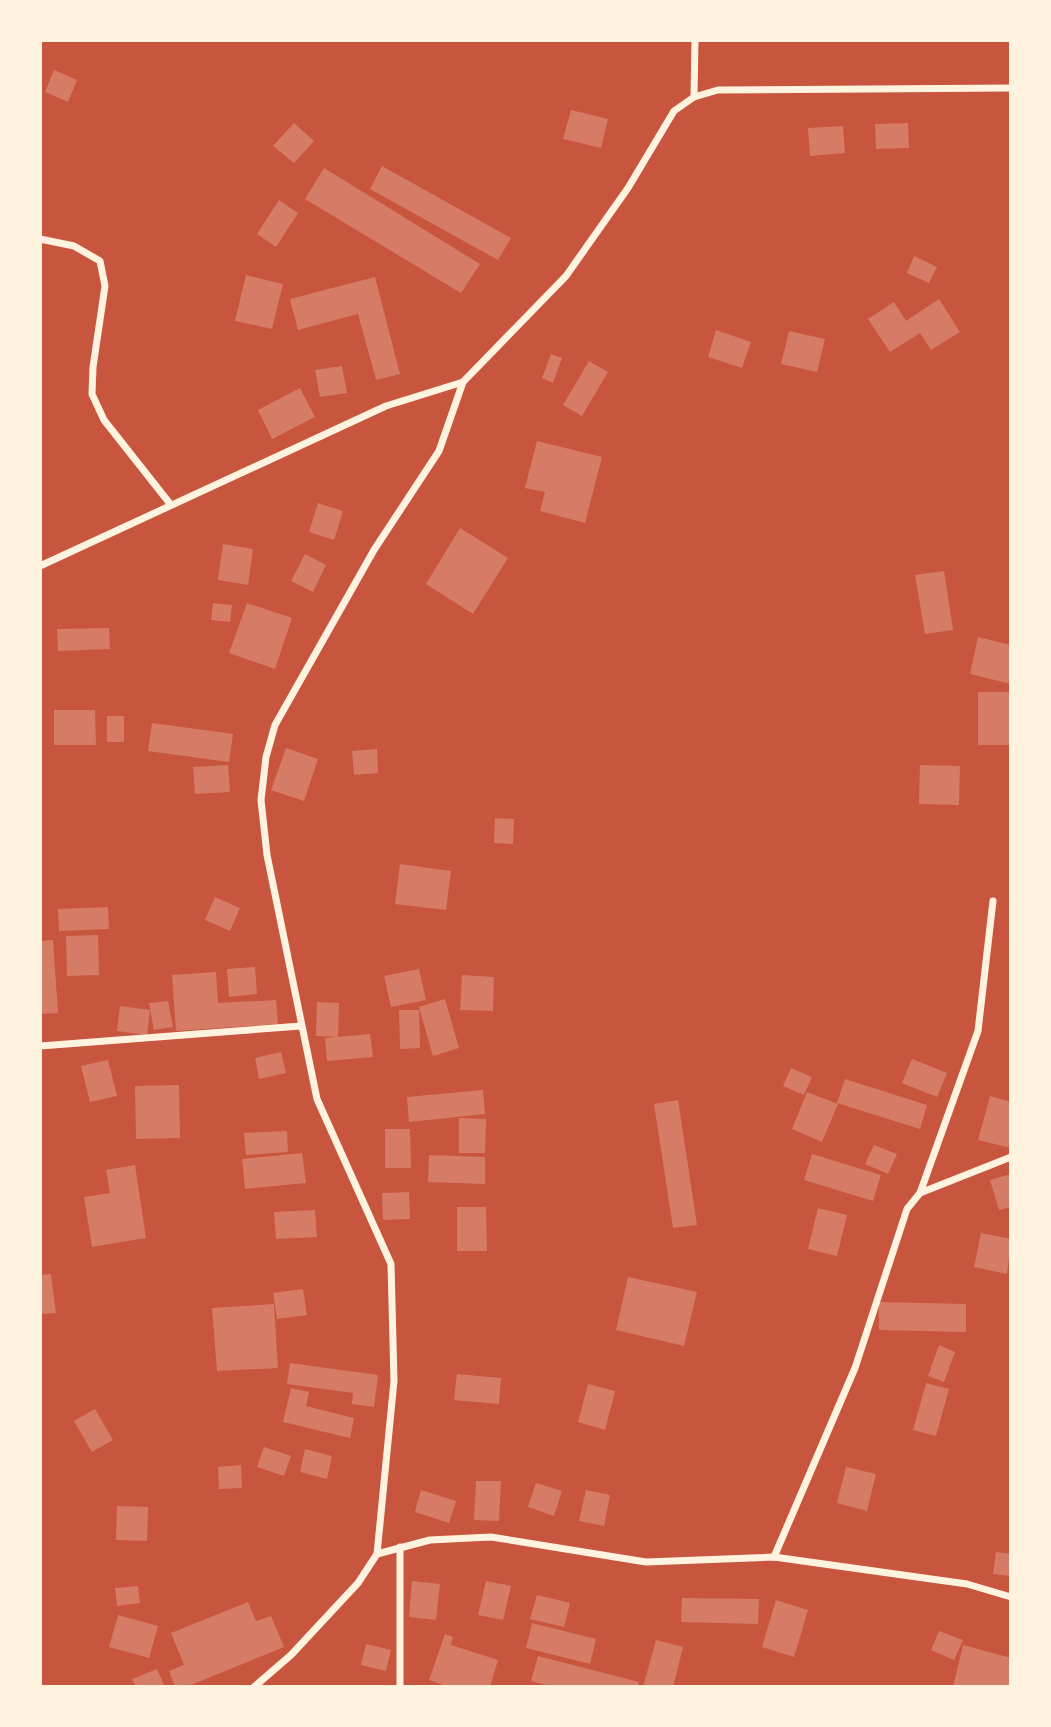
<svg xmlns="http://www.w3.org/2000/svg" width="1051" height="1727" font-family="Mulish,sans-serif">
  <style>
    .building { fill: #d67c66 }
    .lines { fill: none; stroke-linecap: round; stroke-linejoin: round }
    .minor { stroke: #fff3e0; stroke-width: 7 }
  </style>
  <rect width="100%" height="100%" fill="#c8553d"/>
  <!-- building -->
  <g class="building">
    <polygon points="54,70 77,80 68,102 45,92"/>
    <polygon points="571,110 608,119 601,148 563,139"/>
    <polygon points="294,123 314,141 294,163 273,146"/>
    <polygon points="908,123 909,148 876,149 875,124"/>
    <polygon points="843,126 845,153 810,156 808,128"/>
    <polygon points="382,166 511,238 498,260 370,189"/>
    <polygon points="324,168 480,264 461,293 305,199"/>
    <polygon points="279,200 298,213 276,247 257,234"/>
    <polygon points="914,256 937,267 929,283 907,273"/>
    <polygon points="246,275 283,284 272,329 235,321"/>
    <polygon points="375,277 400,374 376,380 358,314 298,330 290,299"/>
    <polygon points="939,299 960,332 931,350 920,333 890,352 868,319 894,302 906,321"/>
    <polygon points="716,330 751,342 742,368 708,357"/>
    <polygon points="789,331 825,339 817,372 781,364"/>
    <polygon points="551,354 562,358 553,383 542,378"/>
    <polygon points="589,361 608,372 582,416 563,405"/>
    <polygon points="342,366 347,393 320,397 315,370"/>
    <polygon points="300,388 315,417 272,439 258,410"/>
    <polygon points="537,441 602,457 585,523 540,511 545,492 525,488"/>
    <polygon points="318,503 343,511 334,540 309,532"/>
    <polygon points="460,528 508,558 473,614 426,584"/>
    <polygon points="223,544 253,549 248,585 218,580"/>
    <polygon points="305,554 326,565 313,592 291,581"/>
    <polygon points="944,571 953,630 925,634 915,575"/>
    <polygon points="213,603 232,605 230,622 211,620"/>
    <polygon points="247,603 292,618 275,669 229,653"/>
    <polygon points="109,628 110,649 58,651 57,629"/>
    <polygon points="978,637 1011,645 1011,684 970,674"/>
    <rect x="978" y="692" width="33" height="53"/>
    <polygon points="54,710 95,710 96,745 54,745"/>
    <rect x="107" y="716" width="17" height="26"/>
    <polygon points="152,723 233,734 229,762 148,751"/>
    <polygon points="286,748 318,759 304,801 271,790"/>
    <polygon points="377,749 378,773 354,775 352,751"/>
    <polygon points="228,765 230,792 195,794 193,767"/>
    <polygon points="920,765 960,766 959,805 919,804"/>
    <polygon points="495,818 514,819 513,844 494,843"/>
    <polygon points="400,864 451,871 446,910 395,904"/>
    <polygon points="215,897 240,908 230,931 205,920"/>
    <polygon points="108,907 109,929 59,931 58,909"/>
    <polygon points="98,935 99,975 67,976 66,936"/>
    <polygon points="53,940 58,1013 40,1014 40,941"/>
    <polygon points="255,967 257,994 229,997 227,969"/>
    <polygon points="419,969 426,1000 391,1007 384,976"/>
    <polygon points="216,972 218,1003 276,1000 278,1024 176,1031 172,975"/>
    <polygon points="462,975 494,977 493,1011 460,1010"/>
    <polygon points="445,999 459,1048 433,1056 419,1007"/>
    <polygon points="168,1001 173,1027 154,1030 149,1003"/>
    <polygon points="317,1002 339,1003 338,1037 316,1036"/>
    <polygon points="120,1006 150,1010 147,1035 117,1031"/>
    <polygon points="399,1010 419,1010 420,1048 400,1049"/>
    <polygon points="370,1034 373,1057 327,1061 325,1038"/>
    <polygon points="281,1052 286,1073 259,1079 255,1058"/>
    <polygon points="912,1059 947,1073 937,1097 902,1083"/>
    <polygon points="108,1060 117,1096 90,1102 81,1066"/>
    <polygon points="791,1068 812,1077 804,1095 783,1086"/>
    <polygon points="845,1079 927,1105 920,1129 837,1103"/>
    <polygon points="179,1085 180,1138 136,1139 135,1086"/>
    <polygon points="483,1090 485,1114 409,1122 407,1097"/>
    <polygon points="807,1092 838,1104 822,1142 792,1129"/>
    <polygon points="990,1096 1011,1102 1011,1148 978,1140"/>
    <polygon points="678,1100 697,1225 673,1228 654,1104"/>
    <polygon points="459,1118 486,1119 485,1153 459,1153"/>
    <polygon points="385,1129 410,1129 411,1168 385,1168"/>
    <polygon points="287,1131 288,1152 246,1155 244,1133"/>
    <polygon points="874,1145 897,1154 888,1174 865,1164"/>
    <polygon points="302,1153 306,1183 245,1189 242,1159"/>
    <polygon points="812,1154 881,1175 873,1201 804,1180"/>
    <polygon points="429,1155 485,1157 485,1184 428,1182"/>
    <polygon points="135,1165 146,1238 92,1247 84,1197 110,1193 106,1170"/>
    <polygon points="1011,1174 1011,1207 999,1210 990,1180"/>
    <polygon points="409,1192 410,1219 383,1220 382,1193"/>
    <polygon points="457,1207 486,1207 487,1251 457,1251"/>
    <polygon points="818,1208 847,1215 837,1256 808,1249"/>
    <polygon points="315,1210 317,1237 276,1239 274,1212"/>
    <polygon points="981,1233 1011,1239 1007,1274 974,1267"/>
    <polygon points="51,1274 56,1313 40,1314 40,1275"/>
    <polygon points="628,1277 697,1292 684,1346 616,1330"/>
    <polygon points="303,1289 307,1315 277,1319 273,1293"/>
    <polygon points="879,1302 966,1304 966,1332 879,1330"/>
    <polygon points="274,1304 278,1368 217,1371 212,1308"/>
    <polygon points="939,1345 955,1352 944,1382 928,1376"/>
    <polygon points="290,1363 378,1375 374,1407 352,1404 353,1393 287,1384"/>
    <polygon points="457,1374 501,1378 499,1404 454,1400"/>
    <polygon points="926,1383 949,1389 936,1436 913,1430"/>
    <polygon points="588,1384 615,1391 605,1430 578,1422"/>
    <polygon points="291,1388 309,1392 306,1406 354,1418 350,1438 283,1422"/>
    <polygon points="95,1409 113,1440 92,1452 74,1421"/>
    <polygon points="264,1447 291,1456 284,1476 257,1467"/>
    <polygon points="305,1449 332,1456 327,1479 300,1472"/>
    <polygon points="241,1465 242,1488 219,1489 218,1467"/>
    <polygon points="846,1467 876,1474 867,1511 837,1503"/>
    <polygon points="476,1481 501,1481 499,1521 474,1520"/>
    <polygon points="536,1483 562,1491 554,1516 528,1507"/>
    <polygon points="421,1490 456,1501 449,1523 415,1512"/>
    <polygon points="586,1490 610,1495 604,1526 579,1521"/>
    <polygon points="117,1506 148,1507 147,1541 116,1540"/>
    <polygon points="996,1552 1011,1554 1011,1576 993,1574"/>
    <polygon points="412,1581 440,1584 436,1620 409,1617"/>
    <polygon points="486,1581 511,1586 503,1620 478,1615"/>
    <polygon points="138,1586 140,1603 117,1606 115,1588"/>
    <polygon points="537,1595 570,1603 564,1627 530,1619"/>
    <polygon points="682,1598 759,1599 758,1624 681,1622"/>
    <polygon points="776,1600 808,1610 794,1657 762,1647"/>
    <polygon points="248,1602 256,1621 271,1616 284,1647 186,1687 175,1687 169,1671 184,1665 171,1633"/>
    <polygon points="118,1615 158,1626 149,1658 109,1647"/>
    <polygon points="532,1623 596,1639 590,1664 526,1648"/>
    <polygon points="939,1631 963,1640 954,1660 931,1650"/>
    <polygon points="445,1634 453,1637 451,1645 498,1660 490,1687 449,1687 429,1680"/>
    <polygon points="656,1640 683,1647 673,1687 643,1687"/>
    <polygon points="366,1644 391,1650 386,1671 361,1665"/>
    <polygon points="963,1645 1011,1658 1011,1687 953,1687"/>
    <polygon points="538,1656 639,1682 638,1687 553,1687 531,1681"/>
    <polygon points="157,1669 165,1687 136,1687 132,1679"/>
  </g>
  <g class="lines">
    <!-- minor -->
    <g class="minor">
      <polyline points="694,97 695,40"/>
      <polyline points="40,239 74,246 100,261 105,286 93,367 92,394 104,420 171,505"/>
      <polyline points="40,566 386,406 463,382"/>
      <polyline points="40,1046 301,1026"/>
      <polyline points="920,1193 978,1031 993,901"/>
      <polyline points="377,1554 430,1540 491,1537 646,1562 774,1557 967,1584 1011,1597"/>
      <polyline points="774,1557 855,1368 907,1209 920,1193 1011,1157"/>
      <polyline points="254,1687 291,1655 358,1583 377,1554 394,1381 391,1264 317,1099 267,855 261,800 266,757 275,725 374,550 439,451 463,382 566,276 628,188 674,111 694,97 718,90 1011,88"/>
      <polyline points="400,1687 400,1547"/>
    </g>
  </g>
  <!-- border -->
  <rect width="1051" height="1727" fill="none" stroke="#fff3e0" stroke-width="84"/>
</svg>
